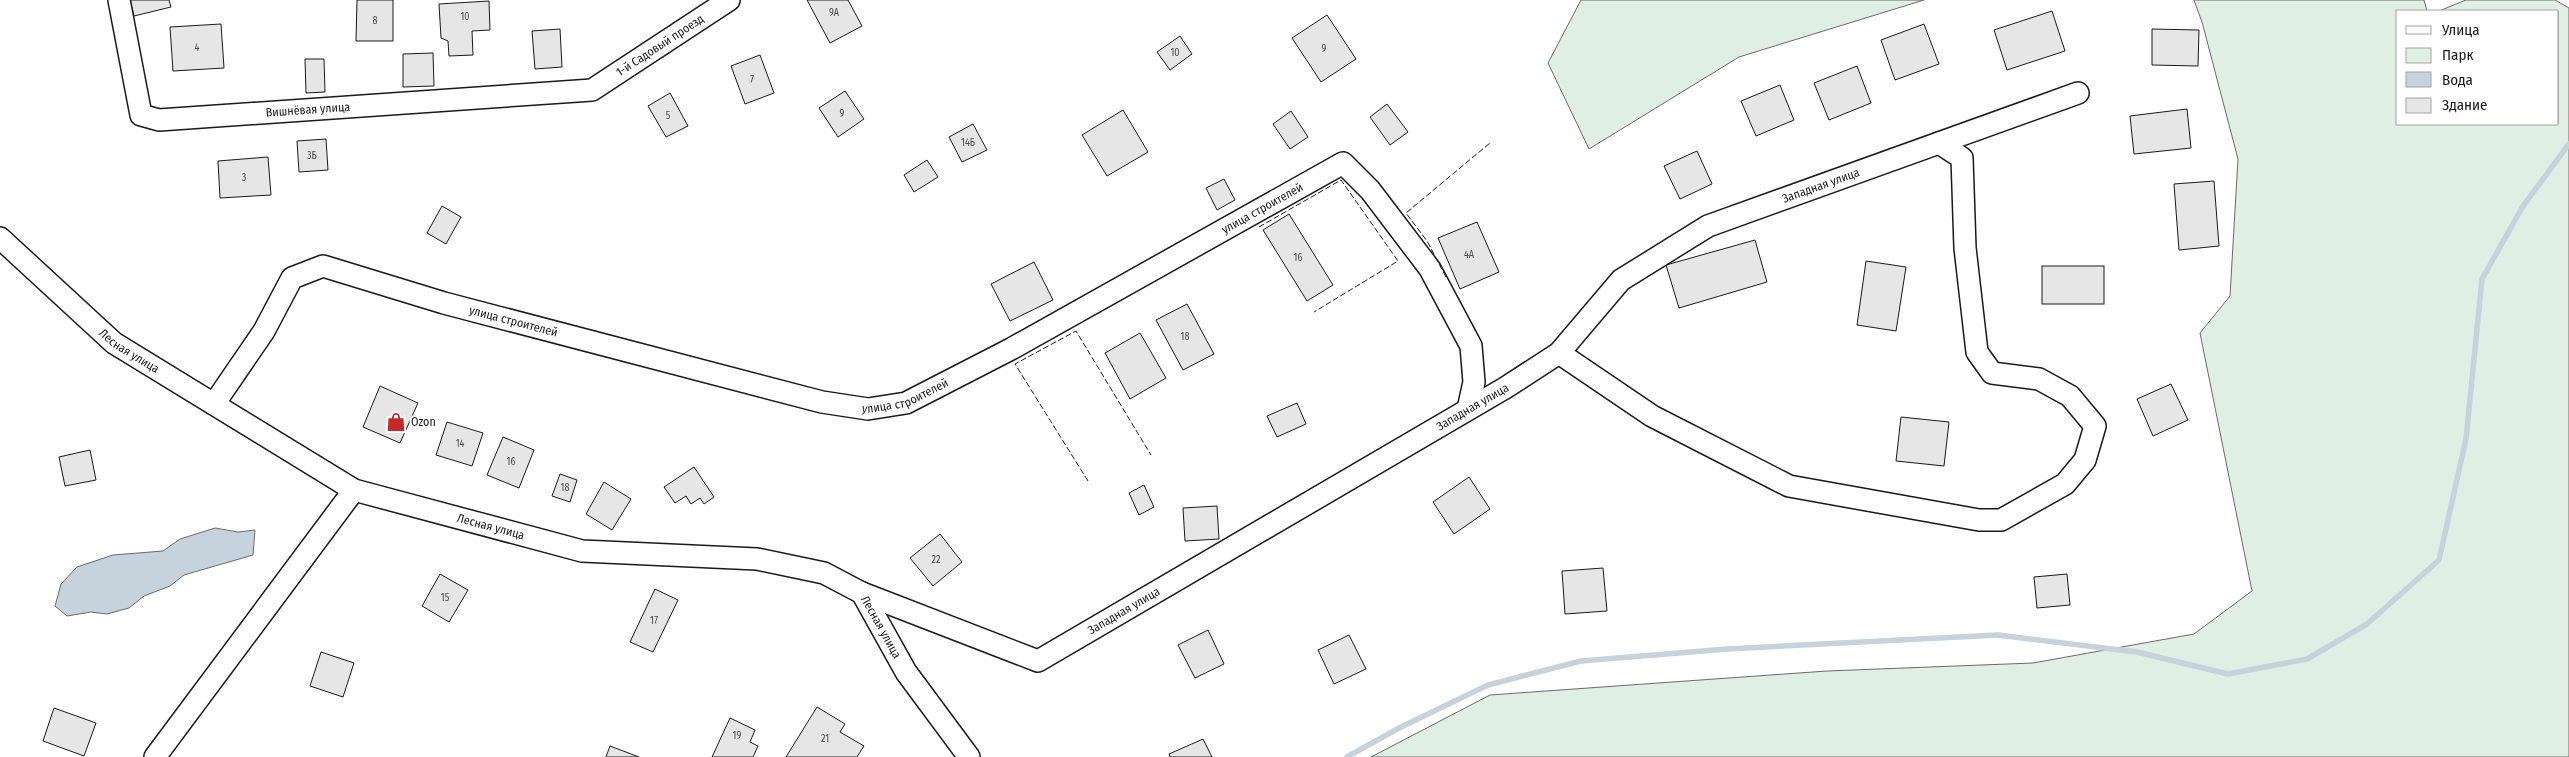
<svg xmlns="http://www.w3.org/2000/svg" width="2569" height="757" font-family="'Fira Sans Condensed',sans-serif">
  <style>
    .green { fill: #e0efe3; stroke: #6a6a6a }
    .water { fill: #c6d2dc; stroke: #6a6a6a }
    .lines { fill: none; stroke-linecap: round; stroke-linejoin: round }
    .stream { stroke: #c6d2dc; stroke-width: 5.5 }
    .building { fill: #e6e6e6; stroke: #1a1a1a }
    .minor-casing { stroke: #1a1a1a; stroke-width: 24 }
    .minor { stroke: #fff; stroke-width: 21 }
    .fence { stroke: #1a1a1a; stroke-width: 1; stroke-dasharray: 6 2.5; stroke-linecap: butt }
    .labels { text-anchor: middle; dominant-baseline: central; stroke-width: 4; stroke-linejoin: round; paint-order: stroke }
    .number-label { font-size: 10px; fill: #4d4d4d }
    .street-label { font-size: 12px; fill: #1a1a1a; stroke: #fff }
    .poi-label { font-size: 12px; fill: #1a1a1a; stroke: #fff; text-anchor: start }
  </style>
  <rect width="100%" height="100%" fill="#fff"/>
  <!-- green -->
  <g class="green">
    <polygon points="1581,0 1924,0 1739,57 1589,149 1548,63"/>
    <polygon points="2194,0 2424,0 2427,11 2398,11 2398,124 2558,124 2558,11 2439,11 2466,0 2555,0 2569,8 2569,757 1371,757 1490,695 1827,671 2033,663 2194,634 2252,591 2200,333 2230,296 2238,159 2202,22"/>
  </g>
  <!-- water -->
  <polygon class="water" points="215,528 238,532 255,530 253,555 184,575 170,586 144,596 129,608 107,614 91,612 67,616 55,606 61,584 77,567 113,555 163,551 180,539"/>
  <g class="lines">
    <!-- stream -->
    <polyline class="stream" points="1347,757 1399,728 1488,685 1581,661 1727,649 1998,635 2137,652 2228,674 2307,659 2367,624 2439,560 2466,439 2482,279 2523,206 2569,144"/>
  </g>
  <!-- building -->
  <g class="building">
    <polygon points="130,0 169,0 171,7 134,16"/>
    <polygon points="357,0 393,0 393,41 356,41"/>
    <polygon points="807,0 848,0 862,26 830,43"/>
    <polygon points="489,1 490,30 472,31 473,55 449,56 448,41 441,38 439,4"/>
    <polygon points="2052,11 2065,51 2007,70 1994,30"/>
    <polygon points="1327,15 1356,59 1321,82 1292,38"/>
    <polygon points="221,24 224,68 173,71 170,27"/>
    <polygon points="1924,24 1939,64 1895,80 1881,40"/>
    <polygon points="560,29 562,67 535,69 532,31"/>
    <polygon points="2152,29 2199,30 2198,66 2152,65"/>
    <polygon points="1180,36 1192,54 1170,70 1157,52"/>
    <polygon points="433,53 434,86 403,87 403,54"/>
    <polygon points="760,55 774,93 745,104 731,66"/>
    <polygon points="305,59 324,59 325,92 306,93"/>
    <polygon points="1857,66 1871,103 1829,120 1814,83"/>
    <polygon points="1780,85 1794,120 1756,136 1741,101"/>
    <polygon points="845,91 864,119 838,137 819,108"/>
    <polygon points="670,93 688,126 666,137 648,106"/>
    <polygon points="1387,104 1408,132 1390,145 1370,117"/>
    <polygon points="2187,109 2191,148 2134,154 2130,116"/>
    <polygon points="1123,110 1148,152 1107,176 1082,135"/>
    <polygon points="1291,111 1308,137 1290,149 1273,124"/>
    <polygon points="973,124 987,150 962,162 949,137"/>
    <polygon points="326,139 328,170 299,172 297,141"/>
    <polygon points="1697,151 1712,184 1680,199 1664,166"/>
    <polygon points="268,157 271,195 220,198 218,161"/>
    <polygon points="927,160 938,177 914,192 904,175"/>
    <polygon points="1224,179 1235,200 1217,210 1206,188"/>
    <polygon points="2214,181 2219,246 2179,250 2174,184"/>
    <polygon points="442,206 461,217 446,244 427,233"/>
    <polygon points="1289,214 1333,285 1307,301 1263,230"/>
    <polygon points="1477,222 1499,272 1460,289 1438,238"/>
    <polygon points="1755,240 1767,282 1679,308 1666,265"/>
    <polygon points="1866,261 1906,267 1896,331 1857,325"/>
    <polygon points="1034,262 1053,300 1010,321 991,284"/>
    <rect x="2042" y="266" width="62" height="38"/>
    <polygon points="1187,304 1214,354 1183,370 1156,320"/>
    <polygon points="1140,333 1166,378 1130,399 1105,353"/>
    <polygon points="2171,384 2188,420 2153,436 2137,399"/>
    <polygon points="380,386 418,403 400,443 363,427"/>
    <polygon points="1297,403 1306,424 1277,437 1267,416"/>
    <polygon points="1901,417 1949,422 1944,466 1896,461"/>
    <polygon points="447,422 483,433 472,466 436,455"/>
    <polygon points="503,437 534,450 519,488 487,475"/>
    <polygon points="90,450 96,480 65,486 59,457"/>
    <polygon points="694,467 714,497 704,504 700,498 691,504 686,496 675,503 664,487"/>
    <polygon points="560,474 577,480 570,502 552,496"/>
    <polygon points="1469,477 1490,509 1454,534 1433,502"/>
    <polygon points="604,482 631,499 612,530 586,514"/>
    <polygon points="1144,485 1154,507 1139,515 1129,493"/>
    <polygon points="1217,506 1219,539 1185,541 1183,508"/>
    <polygon points="940,534 962,562 933,586 910,558"/>
    <polygon points="1603,568 1607,611 1565,614 1562,571"/>
    <polygon points="440,574 468,590 449,622 422,606"/>
    <polygon points="2067,574 2070,605 2037,608 2034,577"/>
    <polygon points="655,589 678,600 653,652 630,642"/>
    <polygon points="1208,630 1224,664 1195,678 1178,645"/>
    <polygon points="1349,635 1366,669 1334,684 1318,650"/>
    <polygon points="321,652 354,663 343,697 310,686"/>
    <polygon points="817,707 845,724 840,732 864,746 857,757 786,757"/>
    <polygon points="54,708 96,723 84,756 43,741"/>
    <polygon points="730,718 755,730 750,742 758,746 753,757 712,757"/>
    <polygon points="1203,739 1212,757 1170,757 1169,754"/>
    <polygon points="610,746 639,757 606,757"/>
  </g>
  <g class="lines">
    <!-- minor casing -->
    <g class="minor-casing">
      <g id="minor">
        <path id="s1" d="M119 0 141 115 159 120 592 90 729 0"/>
        <path id="s2" d="M0 238 114 343 354 490 582 551 757 559 824 573 862 593 906 672 969 757"/>
        <polyline points="1559,353 1652,416 1789,486 1979,520 2001,520 2065,484 2085,460 2095,426 2070,396 2039,379 1992,373 1977,352 1965,248 1962,158 1939,143"/>
        <path id="s3" d="M214 404 264 331 292 278 323 266 444 303 822 402 868 409 906 403 1011 349 1343 163 1370 190 1430 269 1471 346 1474 382 1468 409"/>
        <path id="s4" d="M862 593 1038 661 1505 388 1559 353 1621 280 1708 226 2078 93"/>
        <polyline points="155,757 354,490"/>
      </g>
    </g>
    <!-- minor -->
    <use href="#minor" class="minor"/>
    <!-- fence -->
    <g class="fence">
      <polyline points="1259,227 1341,180 1398,261 1314,312"/>
      <polyline points="1446,277 1427,241 1406,213 1490,143"/>
      <polyline points="1088,481 1015,364 1076,331 1151,455"/>
    </g>
  </g>
  <!-- icons -->
  <defs>
    <g id="shop-bare" transform="scale(1.5)"><path d="M-5-2.5h2.3a2.7 3.5 0 0 1 5.4 0H5L5.5 6h-11ZM-1.5-2.5h3a1.5 2.3 0 0 0-3 0Z" fill="#c62828" stroke="#fff" stroke-width="2.5" paint-order="stroke"/></g>
  </defs>
  <g fill-rule="evenodd">
    <use href="#shop-bare" x="396" y="422"/>
  </g>
  <g class="labels">
    <!-- number labels -->
    <g class="number-label">
      <text x="834" y="13">9А</text>
      <text x="465" y="17">10</text>
      <text x="375" y="21">8</text>
      <text x="197" y="48">4</text>
      <text x="1324" y="49">9</text>
      <text x="1175" y="53">10</text>
      <text x="752" y="80">7</text>
      <text x="842" y="114">9</text>
      <text x="668" y="116">5</text>
      <text x="968" y="143">14Б</text>
      <text x="312" y="156">3Б</text>
      <text x="244" y="178">3</text>
      <text x="1469" y="255">4А</text>
      <text x="1298" y="258">16</text>
      <text x="1185" y="337">18</text>
      <text x="460" y="444">14</text>
      <text x="511" y="462">16</text>
      <text x="565" y="488">18</text>
      <text x="936" y="560">22</text>
      <text x="445" y="598">15</text>
      <text x="654" y="621">17</text>
      <text x="737" y="736">19</text>
      <text x="825" y="739">21</text>
    </g>
    <!-- street labels -->
    <g class="street-label">
      <text stroke="none"><textPath href="#s1" startOffset="651">1-й Садовый проезд</textPath></text>
      <text stroke="none"><textPath href="#s1" startOffset="285">Вишнёвая улица</textPath></text>
      <text stroke="none"><textPath href="#s4" startOffset="1112">Западная улица</textPath></text>
      <text stroke="none"><textPath href="#s3" startOffset="1190">улица строителей</textPath></text>
      <text stroke="none"><textPath href="#s3" startOffset="380">улица строителей</textPath></text>
      <text stroke="none"><textPath href="#s2" startOffset="172">Лесная улица</textPath></text>
      <text stroke="none"><textPath href="#s3" startOffset="785">улица строителей</textPath></text>
      <text stroke="none"><textPath href="#s4" startOffset="692">Западная улица</textPath></text>
      <text stroke="none"><textPath href="#s2" startOffset="578">Лесная улица</textPath></text>
      <text stroke="none"><textPath href="#s4" startOffset="288">Западная улица</textPath></text>
      <text stroke="none"><textPath href="#s2" startOffset="998">Лесная улица</textPath></text>
    </g>
    <!-- poi labels -->
    <g class="poi-label">
      <text x="411" y="422">Ozon</text>
    </g>
  </g>
  <!-- legend -->
  <rect x="2396" y="10" width="162" height="115" fill="#ffffff" stroke="#a3a3a3"/>
  <rect x="2406" y="26" width="25" height="8" fill="#ffffff" stroke="#a3a3a3"/>
  <text x="2442" y="35" font-size="15" fill="#1a1a1a">Улица</text>
  <rect x="2406" y="48" width="25" height="15" fill="#e0efe3" stroke="#a3a3a3"/>
  <text x="2442" y="60" font-size="15" fill="#1a1a1a">Парк</text>
  <rect x="2406" y="72" width="25" height="15" fill="#c6d2dc" stroke="#a3a3a3"/>
  <text x="2442" y="85" font-size="15" fill="#1a1a1a">Вода</text>
  <rect x="2406" y="98" width="25" height="15" fill="#e6e6e6" stroke="#a3a3a3"/>
  <text x="2442" y="110" font-size="15" fill="#1a1a1a">Здание</text>
</svg>
